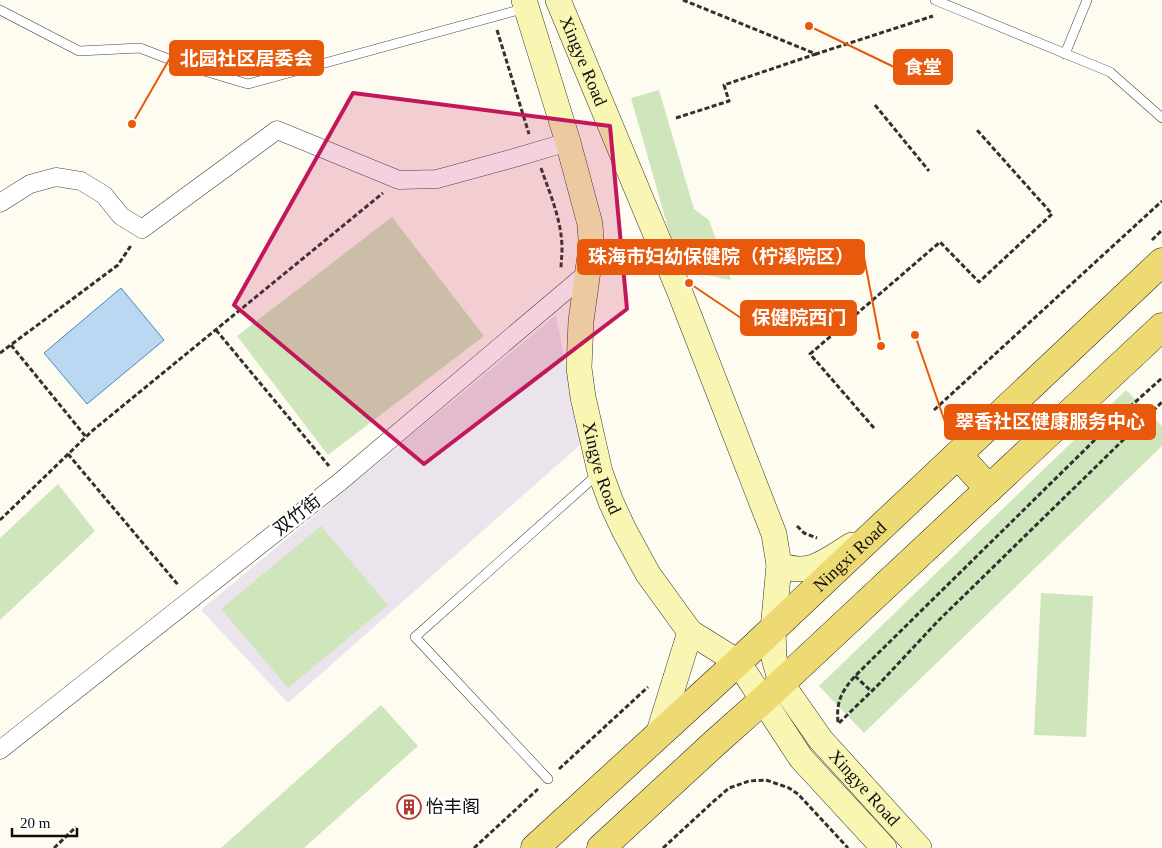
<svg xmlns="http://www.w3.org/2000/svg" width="1162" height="848" font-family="'Times New Roman','Noto Sans SC',serif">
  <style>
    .industrial { fill: #ece4ec }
    .green { fill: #cfe6bd }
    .water { fill: #bad8f1; stroke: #4886c2 }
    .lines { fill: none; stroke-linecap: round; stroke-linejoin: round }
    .lane-casing { stroke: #424242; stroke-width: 10 }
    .street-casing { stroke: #424242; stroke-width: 19 }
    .secondary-casing { stroke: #313131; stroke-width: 26 }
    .primary-casing { stroke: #202020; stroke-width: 29 }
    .path { stroke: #313131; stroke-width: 3; stroke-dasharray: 5 2.5; stroke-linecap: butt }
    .lane { stroke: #fff; stroke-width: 9 }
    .street { stroke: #fff; stroke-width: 18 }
    .secondary { stroke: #f8f6b2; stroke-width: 25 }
    .primary { stroke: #edda73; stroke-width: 28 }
    .marked { fill: #c2185b; fill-opacity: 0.2; stroke: #c2185b; stroke-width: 4; stroke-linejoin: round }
    .labels { text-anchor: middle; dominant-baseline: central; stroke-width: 5; stroke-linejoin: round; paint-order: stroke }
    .street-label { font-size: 18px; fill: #0f0f0f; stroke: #fff }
    .poi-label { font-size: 18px; fill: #0f0f0f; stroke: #fff; text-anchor: start }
    .leader { fill: none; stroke: #e8590c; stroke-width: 2 }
    .callout-dot { fill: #e8590c; stroke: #fff; stroke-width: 2 }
    .callout { fill: #e8590c; stroke: #e8590c; stroke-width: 2 }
    .callout-label { font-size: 19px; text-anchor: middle; font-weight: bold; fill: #fff }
  </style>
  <rect width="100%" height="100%" fill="#fefcf1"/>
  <!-- industrial -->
  <polygon class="industrial" points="556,315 581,444 288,703 201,610"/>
  <!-- green -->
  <g class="green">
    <polygon points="659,90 694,209 709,220 731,280 680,270 631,98"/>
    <polygon points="392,217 484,336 328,455 237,336"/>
    <polygon points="1126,390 1162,426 1162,446 864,733 819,686"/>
    <polygon points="58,484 95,531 0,620 0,538"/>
    <polygon points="321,526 388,605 288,688 221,609"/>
    <polygon points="1041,593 1093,596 1086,737 1034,735"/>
    <polygon points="381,705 418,746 304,848 221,848"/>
  </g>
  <!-- water -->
  <polygon class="water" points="121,288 164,340 87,404 44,353"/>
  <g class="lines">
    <!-- lane casing -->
    <g class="lane-casing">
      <g id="lane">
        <polyline points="935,0 1110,72 1162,118"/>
        <polyline points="0,10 79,51 140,48 184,65 248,84 526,8"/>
        <polyline points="1065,54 1087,0"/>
        <polyline points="548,779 415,637 598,474"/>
      </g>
    </g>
    <!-- street casing -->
    <g class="street-casing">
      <g id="street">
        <polyline points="0,203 30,184 56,177 81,181 104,195 121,216 142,229 277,130 399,180 437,179 514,158 568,142"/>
        <polyline points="0,750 341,481 587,273"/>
      </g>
    </g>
    <!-- secondary casing -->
    <g class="secondary-casing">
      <g id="secondary">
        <path id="s1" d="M524 0 568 142 590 224 591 240 590 256 581 321 579 368 583 397 600 472 611 502 624 530 648 574 690 632 738 662 801 758 884 848"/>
        <path id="s2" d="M558 0 679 290 774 534 779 565 773 630 774 658 781 683 821 740 919 848"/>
        <path d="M779 565C811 577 827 560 852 545"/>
        <polyline points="658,735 690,632"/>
      </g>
    </g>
    <!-- primary casing -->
    <g class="primary-casing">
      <g id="primary">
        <polyline points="958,455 989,489"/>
        <path id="s3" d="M535 848 738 662 1162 262"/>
        <polyline points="601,848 717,741 762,701 1162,327"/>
      </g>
    </g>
    <!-- path -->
    <g class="path">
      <polyline points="683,0 816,54 933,16"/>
      <polyline points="497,30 529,134"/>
      <polyline points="875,105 929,171"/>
      <polyline points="676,118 729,101 724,85 816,54"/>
      <path d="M541 168C550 194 562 221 562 249 562 256 561 262 561 269"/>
      <polyline points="1152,240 1162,230"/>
      <polyline points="216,330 329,466"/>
      <polyline points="11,345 86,437"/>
      <polyline points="0,353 118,265 132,244"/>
      <polyline points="934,410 1162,201"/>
      <polyline points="874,428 810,354 940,242 979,282 1052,214 977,130"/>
      <polyline points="68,454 179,586"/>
      <polyline points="0,520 92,431 383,193"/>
      <polyline points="797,526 804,533 817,538"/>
      <polyline points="855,676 871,691"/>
      <path d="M838 722C836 701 842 691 855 676L1113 422 1162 378"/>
      <polyline points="839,723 880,683 938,621 1162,402"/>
      <polyline points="559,769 648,687"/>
      <polyline points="54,848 76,827"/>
      <polyline points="474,848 538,789"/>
      <polyline points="663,848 714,801 729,788 735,786 749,781 766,780 789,788 798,794 848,848"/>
    </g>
    <!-- lane -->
    <use href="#lane" class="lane"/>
    <!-- street -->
    <use href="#street" class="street"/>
    <!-- secondary -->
    <use href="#secondary" class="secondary"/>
    <!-- primary -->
    <use href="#primary" class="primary"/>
  </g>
  <!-- marked area -->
  <path class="marked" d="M353 93 610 126 627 309 424 464 234 305Z"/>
  <!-- icons -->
  <defs>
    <g id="building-ring" transform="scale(1.25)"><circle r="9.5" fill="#fff" stroke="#b33832" stroke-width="1.5"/><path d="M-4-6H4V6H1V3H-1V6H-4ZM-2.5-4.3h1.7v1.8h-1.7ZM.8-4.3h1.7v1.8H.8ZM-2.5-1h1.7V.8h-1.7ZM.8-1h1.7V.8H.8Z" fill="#b33832"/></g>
  </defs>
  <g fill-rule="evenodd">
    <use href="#building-ring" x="409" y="807"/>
  </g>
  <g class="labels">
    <!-- street labels -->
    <g class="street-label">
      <text stroke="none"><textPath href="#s2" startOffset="66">Xingye Road</textPath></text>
      <text stroke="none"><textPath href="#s1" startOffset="481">Xingye Road</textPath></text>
      <text transform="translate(297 515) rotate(-38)">双竹街</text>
      <text stroke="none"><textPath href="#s3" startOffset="429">Ningxi Road</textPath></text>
      <text stroke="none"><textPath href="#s2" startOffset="861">Xingye Road</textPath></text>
    </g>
    <!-- poi labels -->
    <g class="poi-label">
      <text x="426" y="807">怡丰阁</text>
    </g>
  </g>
  <!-- callouts -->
  <path class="leader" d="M132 124L170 58M809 26L894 67M881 346L864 257M689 283L741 318M915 335L945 422"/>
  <g class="callout-dot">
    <circle cx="132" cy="124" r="5"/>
    <circle cx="809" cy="26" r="5"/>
    <circle cx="881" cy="346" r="5"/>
    <circle cx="689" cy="283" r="5"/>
    <circle cx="915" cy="335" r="5"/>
  </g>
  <g class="callout">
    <rect x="170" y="41" width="153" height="34" rx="5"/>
    <rect x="894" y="50" width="58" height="34" rx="5"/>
    <rect x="578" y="240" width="286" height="34" rx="5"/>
    <rect x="741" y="301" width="115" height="34" rx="5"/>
    <rect x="945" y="405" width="210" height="34" rx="5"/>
  </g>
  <g class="callout-label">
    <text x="246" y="65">北园社区居委会</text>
    <text x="923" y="74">食堂</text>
    <text x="721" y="263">珠海市妇幼保健院（柠溪院区）</text>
    <text x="799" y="324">保健院西门</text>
    <text x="1050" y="428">翠香社区健康服务中心</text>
  </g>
  <!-- scale -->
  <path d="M12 828v8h65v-8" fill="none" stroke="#0f0f0f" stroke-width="2.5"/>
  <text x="20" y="828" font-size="15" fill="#0f0f0f" stroke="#ffffff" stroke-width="4" paint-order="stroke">20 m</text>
</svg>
